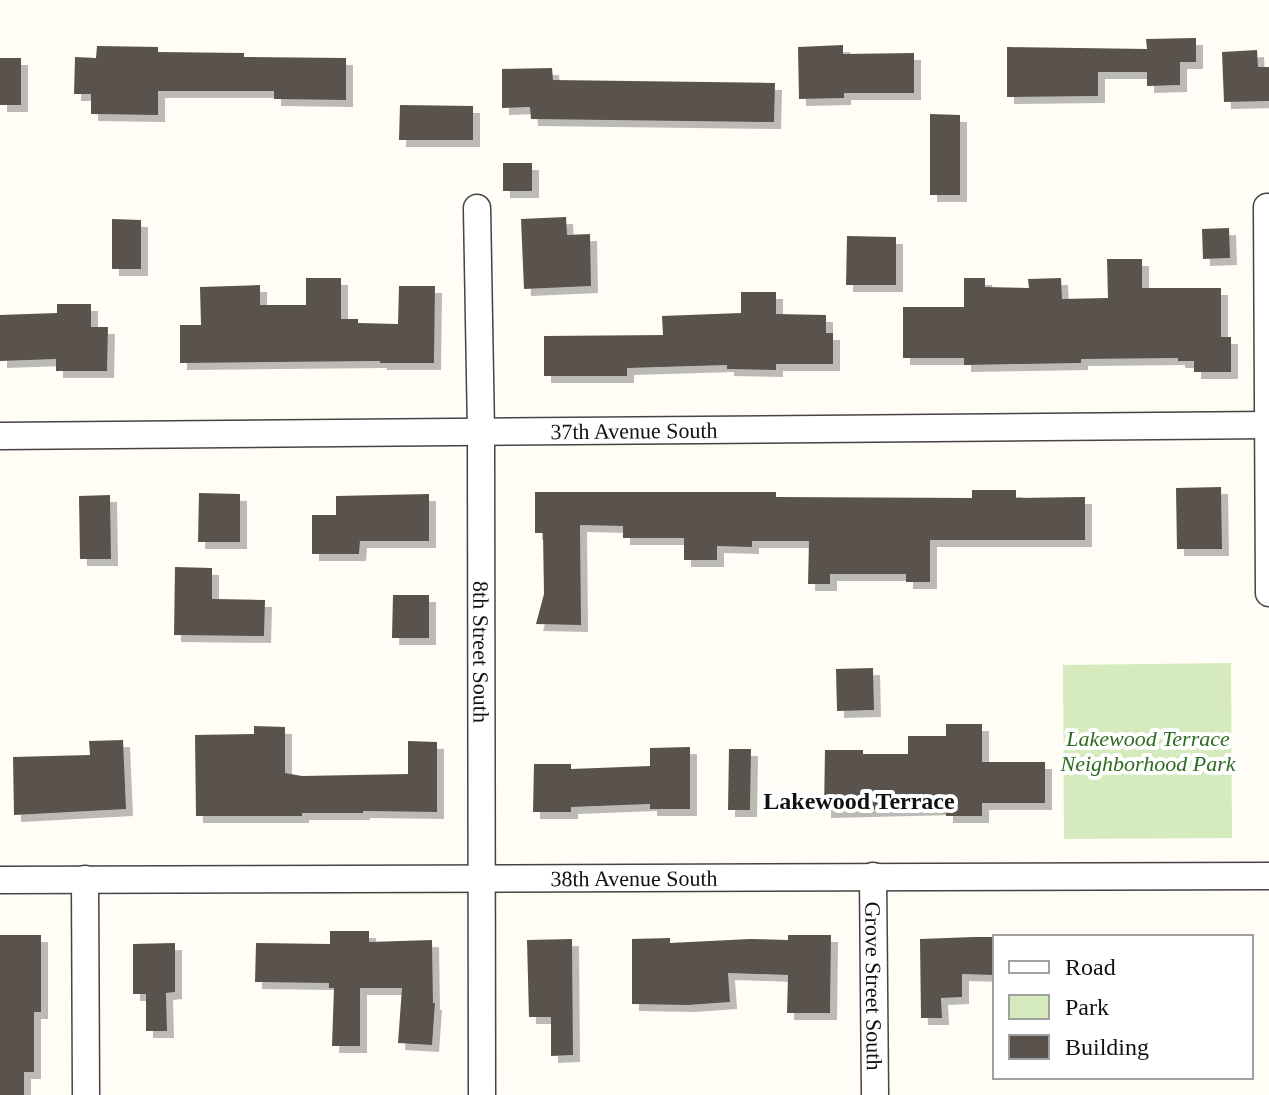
<svg xmlns="http://www.w3.org/2000/svg" width="1269" height="1095" font-family="'Times New Roman',serif">
  <style>
    .green { fill: #d5ebbd }
    .building { fill: #5a524d; filter: url(#shadow) }
    .lines { fill: none; stroke-linecap: round; stroke-linejoin: round }
    .minor-casing { stroke: #444; stroke-width: 29 }
    .minor { stroke: #fff; stroke-width: 26 }
    .labels { text-anchor: middle; dominant-baseline: central; stroke-width: 8; stroke-linejoin: round; paint-order: stroke }
    .street-label { font-size: 22px; fill: #111; stroke: #fff }
    .park-label { font-size: 22px; font-style: italic; fill: #2f6b1f; stroke: #fff }
    .neighbourhood-label { font-size: 24px; font-weight: bold; fill: #111; stroke: #fff }
  </style>
  <defs>
    <filter id="shadow"><feDropShadow dx="7" dy="7" stdDeviation="0" flood-color="#0004"/></filter>
  </defs>
  <rect width="100%" height="100%" fill="#fffdf5"/>
  <!-- green -->
  <polygon class="green" points="1231,663 1232,838 1064,839 1063,665"/>
  <!-- building -->
  <g class="building">
    <polygon points="1196,38 1196,62 1180,62 1180,85 1147,86 1147,72 1098,72 1098,96 1007,97 1007,47 1147,49 1146,39"/>
    <polygon points="843,45 843,54 914,53 914,93 844,93 844,98 799,99 798,47"/>
    <polygon points="97,46 158,47 158,52 244,53 244,57 346,58 346,100 274,99 274,91 158,91 158,115 91,114 91,94 74,94 75,57 96,58"/>
    <polygon points="1257,50 1258,67 1269,67 1269,101 1224,102 1222,52"/>
    <rect x="0" y="58" width="21" height="47"/>
    <polygon points="552,68 553,80 775,83 774,122 531,119 530,107 502,108 502,69"/>
    <polygon points="400,105 473,106 473,140 399,140"/>
    <polygon points="930,114 960,115 960,195 930,195"/>
    <rect x="503" y="163" width="29" height="28"/>
    <polygon points="566,217 567,235 590,234 591,286 524,289 521,219"/>
    <polygon points="112,219 141,220 141,269 112,269"/>
    <polygon points="1229,228 1230,258 1203,259 1202,229"/>
    <polygon points="847,236 896,237 896,285 846,285"/>
    <polygon points="1107,259 1142,259 1142,288 1221,288 1221,337 1231,337 1231,372 1194,372 1194,361 1178,361 1178,358 1081,359 1081,363 964,365 964,358 903,358 903,307 964,307 964,278 985,278 985,287 1029,288 1028,279 1061,278 1062,299 1108,298"/>
    <polygon points="306,278 341,278 341,319 358,319 358,323 398,324 399,286 435,286 434,363 380,363 380,361 180,363 180,325 201,325 200,287 260,285 260,305 306,305"/>
    <polygon points="741,292 776,292 776,314 826,315 826,333 833,333 833,364 776,364 776,370 727,369 727,365 627,368 627,376 544,376 544,336 663,335 662,316 741,313"/>
    <polygon points="57,304 91,304 91,327 108,327 107,371 56,371 56,359 0,361 0,315 57,313"/>
    <polygon points="1221,487 1222,549 1177,549 1176,488"/>
    <polygon points="972,490 1016,490 1016,498 1085,497 1085,540 930,540 930,582 906,582 906,574 830,574 830,584 808,584 809,541 752,541 752,547 717,546 717,560 684,560 684,538 623,538 623,526 580,525 581,625 536,624 544,594 543,533 535,533 535,492 776,492 776,497 972,498"/>
    <polygon points="199,493 240,494 240,542 198,542"/>
    <polygon points="429,494 429,541 360,541 359,554 312,554 312,515 336,515 336,496"/>
    <polygon points="110,495 111,559 80,559 79,496"/>
    <polygon points="175,567 212,568 212,599 265,600 264,636 174,635"/>
    <polygon points="393,595 429,595 429,638 392,638"/>
    <polygon points="873,668 874,710 837,711 836,669"/>
    <polygon points="946,724 982,724 982,762 1045,762 1045,803 982,803 982,816 946,816 946,808 824,811 825,750 863,750 863,754 908,754 908,736 946,736"/>
    <polygon points="254,726 285,727 285,773 302,776 408,774 408,741 437,742 437,812 363,811 363,813 302,813 302,816 196,816 195,735 254,734"/>
    <polygon points="123,740 126,809 14,815 13,757 90,755 89,741"/>
    <polygon points="690,747 690,809 650,809 650,804 571,807 571,812 533,812 534,764 571,764 571,769 650,766 650,748"/>
    <polygon points="729,749 751,749 750,810 728,810"/>
    <polygon points="330,931 369,931 369,942 432,940 433,1003 435,1003 432,1045 398,1043 402,988 360,988 360,1046 332,1046 334,988 329,988 329,983 255,982 256,943 330,944"/>
    <polygon points="0,935 41,935 41,1012 34,1012 34,1072 24,1072 24,1095 0,1095"/>
    <polygon points="788,935 831,935 830,1013 787,1013 788,975 728,973 730,1002 688,1005 632,1004 632,939 670,938 670,943 750,939 788,940"/>
    <polygon points="974,937 995,937 995,975 962,974 962,997 941,998 942,1018 921,1018 920,939"/>
    <polygon points="572,939 573,1055 551,1056 551,1017 529,1017 527,940"/>
    <polygon points="175,943 175,992 166,993 167,1031 146,1031 146,994 133,994 133,944"/>
  </g>
  <g class="lines">
    <!-- minor casing -->
    <g class="minor-casing">
      <g id="minor">
        <polyline points="1267,207 1269,593"/>
        <path id="s1" d="M477 208 481 432 482 1095"/>
        <path id="s2" d="M0 436 1269 425"/>
        <path id="s3" d="M873 876 875 1095"/>
        <polyline points="85,879 86,1095"/>
        <path id="s4" d="M0 880 1269 876"/>
      </g>
    </g>
    <!-- minor -->
    <use href="#minor" class="minor"/>
  </g>
  <g class="labels">
    <!-- street labels -->
    <g class="street-label">
      <text stroke="none"><textPath href="#s2" startOffset="634">37th Avenue South</textPath></text>
      <text stroke="none"><textPath href="#s1" startOffset="444">8th Street South</textPath></text>
      <text stroke="none"><textPath href="#s4" startOffset="634">38th Avenue South</textPath></text>
      <text stroke="none"><textPath href="#s3" startOffset="110">Grove Street South</textPath></text>
    </g>
    <!-- park labels -->
    <g class="park-label">
      <text x="1148" y="738">Lakewood Terrace<tspan x="1148" dy="25">Neighborhood Park</tspan></text>
    </g>
    <!-- neighbourhood labels -->
    <g class="neighbourhood-label">
      <text x="859" y="801">Lakewood Terrace</text>
    </g>
  </g>
  <!-- legend -->
  <rect x="993" y="935" width="260" height="144" fill="#ffffff" stroke="#a0a0a0" stroke-width="2"/>
  <rect x="1009" y="961" width="40" height="12" fill="#ffffff" stroke="#a0a0a0" stroke-width="2"/>
  <text x="1065" y="975" font-size="24" fill="#111111">Road</text>
  <rect x="1009" y="995" width="40" height="24" fill="#d5ebbd" stroke="#a0a0a0" stroke-width="2"/>
  <text x="1065" y="1015" font-size="24" fill="#111111">Park</text>
  <rect x="1009" y="1035" width="40" height="24" fill="#5a524d" stroke="#a0a0a0" stroke-width="2"/>
  <text x="1065" y="1055" font-size="24" fill="#111111">Building</text>
</svg>
